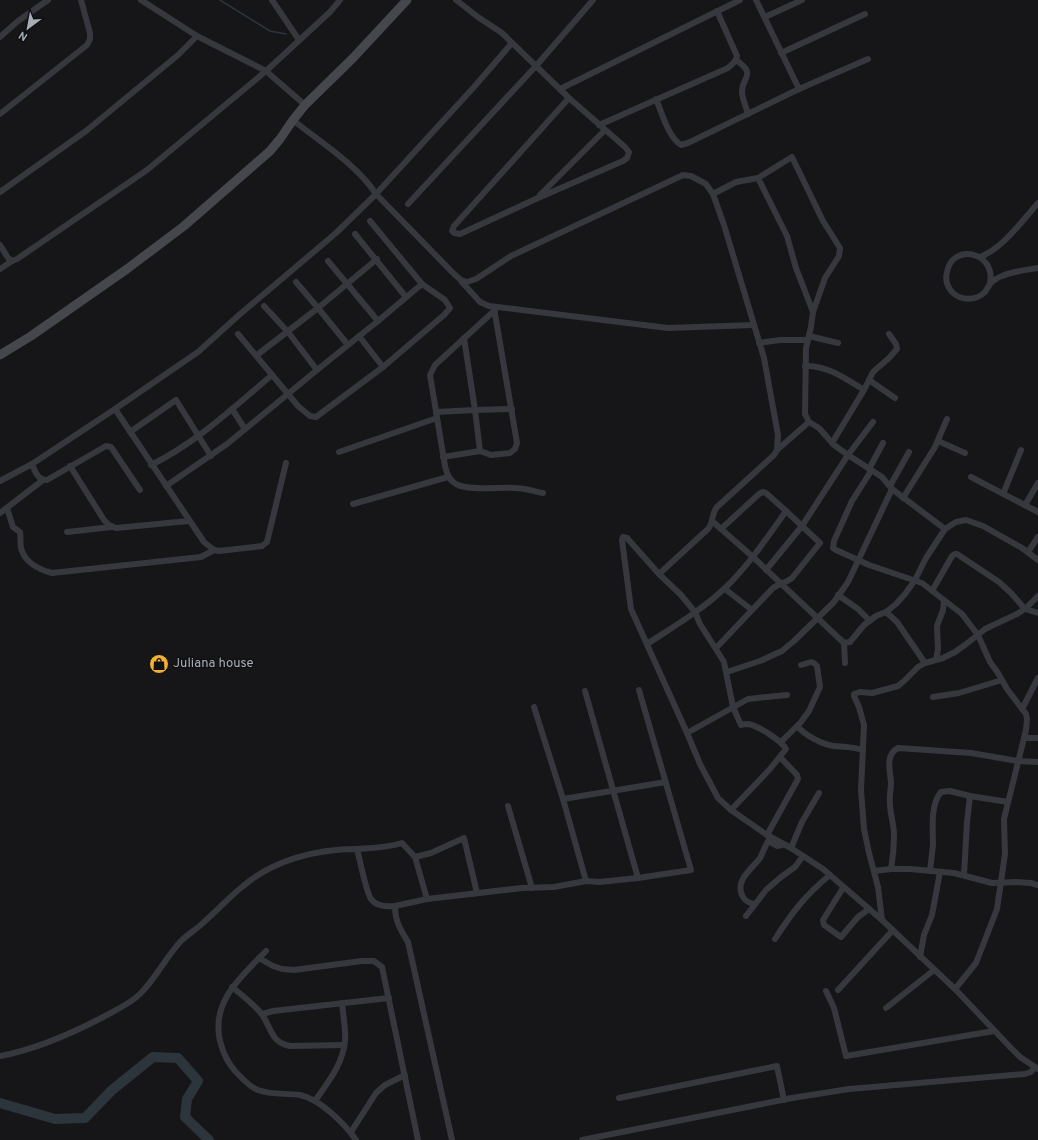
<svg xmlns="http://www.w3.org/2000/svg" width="1038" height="1140" font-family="Overpass,sans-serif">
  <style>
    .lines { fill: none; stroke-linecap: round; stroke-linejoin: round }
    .stream { stroke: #2c353c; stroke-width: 1.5 }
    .river { stroke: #2c353c; stroke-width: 10 }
    .street { stroke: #37383d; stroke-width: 6 }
    .secondary { stroke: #45474d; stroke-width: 9 }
    .labels { text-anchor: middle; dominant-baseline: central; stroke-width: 3; stroke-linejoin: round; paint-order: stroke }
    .poi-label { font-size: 13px; fill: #a8adb8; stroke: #111113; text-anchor: start }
  </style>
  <rect width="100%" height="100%" fill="#161618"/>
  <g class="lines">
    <!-- stream -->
    <polyline class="stream" points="220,0 270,31 286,34"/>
    <!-- river -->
    <polyline class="river" points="0,1103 55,1119 85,1118 112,1090 153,1057 178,1058 198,1081 187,1099 185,1117 209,1140"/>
    <!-- street -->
    <g class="street">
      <polyline points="141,0 197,36 266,71 305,105"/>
      <polyline points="272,0 299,40"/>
      <polyline points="456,0 478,17 502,33 569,98 625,147 629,152 627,158 623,161 538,198 460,234 454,233 452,231 454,226 569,98"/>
      <polyline points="756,0 799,89"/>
      <polyline points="765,17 802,0"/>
      <polyline points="0,37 18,21 48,0"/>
      <polyline points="781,53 865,14"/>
      <path d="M736 60C758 75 741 77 742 93 743 100 746 107 748 114"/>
      <polyline points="560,89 740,0"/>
      <path d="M656 99C662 113 668 137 681 145L688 143 799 89 868 59"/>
      <polyline points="0,114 87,45 90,39 90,33 81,0"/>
      <path d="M293 120C321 143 355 163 376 194L454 274 461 280 467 282 476 279 511 256 683 175 691 176 706 184 713 194 724 225 764 358 778 435 777 450 774 455 717 507C711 514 714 522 708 529L659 574 681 595 695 612 700 624 724 662 733 707 741 725C743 724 746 724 748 724 757 725 782 741 786 749L770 769 731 810"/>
      <path d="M599 125 728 68C732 64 736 62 737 56L717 11"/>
      <polyline points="758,178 787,236 796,268 813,312"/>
      <polyline points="0,192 86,131 178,55 197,36"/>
      <polyline points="713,194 736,182 758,178 792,157 823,221 840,248 839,256 825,278 813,312 811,327 806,348 805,414 809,422 819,428 834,445 848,455 882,477 892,489 945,529"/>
      <polyline points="540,195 605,130"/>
      <polyline points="408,204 536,66 593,0"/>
      <polyline points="355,234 406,297"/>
      <polyline points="0,245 8,258 12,261"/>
      <path d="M980 257C1003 248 1022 221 1038 203"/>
      <polyline points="328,261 378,321"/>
      <polyline points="0,269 12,261 17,259 147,170 266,71 330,12 340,0"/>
      <polyline points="461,281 480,302 489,306 668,328 754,325"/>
      <polyline points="296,282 318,308 348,345"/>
      <path d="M990 283C996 251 952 243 947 272 945 279 947 287 952 292 961 301 976 301 985 292 987 289 988 287 990 284 992 281 999 277 1002 276 1014 271 1026 270 1038 268"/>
      <polyline points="264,306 288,332 317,370"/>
      <path d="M495 310 435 365 430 375 445 466C447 474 449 480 456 484 467 491 501 487 515 488 525 488 533 491 543 493"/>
      <polyline points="238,334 298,406 310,416 316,417 383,367 444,315 450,308 445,300 422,284"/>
      <polyline points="359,336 383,367"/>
      <polyline points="809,336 838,343"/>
      <polyline points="759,343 780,340 808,340"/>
      <polyline points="257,355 318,308 377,259"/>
      <path d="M805 366C827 365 846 379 864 390"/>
      <polyline points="869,380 895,398"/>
      <polyline points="115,409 198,352 239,315 336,233 376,194 474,87 512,43"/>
      <polyline points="232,409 245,429"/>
      <polyline points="436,412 475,410 464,338"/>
      <polyline points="130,432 176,400 211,456"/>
      <polyline points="938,441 965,453"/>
      <polyline points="832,443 864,390 873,372 889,358 897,349 896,344 889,334"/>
      <polyline points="777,450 809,422"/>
      <polyline points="480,451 475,410 512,409"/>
      <polyline points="339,452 437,418"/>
      <polyline points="443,457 480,451 491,455 510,453 515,449 517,443 494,308"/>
      <path d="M32 464C35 471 38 481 47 480L106 446 111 447 140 490"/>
      <path d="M151 465C196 443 234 407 272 375"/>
      <polyline points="70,466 104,520 109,525 116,528 189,521"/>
      <polyline points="869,469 883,443"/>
      <polyline points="871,471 852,501 834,541 833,548 836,550 869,565 922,583 962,614 978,635 990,662 998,673 1007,689 1026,714 1027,719 1026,730 1004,819 1005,854 997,909 976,963 955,989"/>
      <polyline points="971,477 1038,512"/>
      <polyline points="0,481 32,464 115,409 204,542 214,550 219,551 262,546 267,542 286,463"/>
      <polyline points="166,486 227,444 317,370 378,321 422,284 370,221"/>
      <polyline points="890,486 909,452"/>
      <polyline points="1003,494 1021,450"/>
      <polyline points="903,498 935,447 947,419"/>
      <polyline points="353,504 448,477"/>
      <polyline points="1025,505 1038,483"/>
      <path d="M7 508 13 527 20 532C21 538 20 543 21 548 25 563 38 569 52 573L201 557 214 550"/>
      <polyline points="0,513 43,480"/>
      <polyline points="712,521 753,557 844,643 850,642 864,625 876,616 886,612 896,604 905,594 915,580 926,558 945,529 956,522 966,520 983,526 1022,548 1038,560"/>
      <polyline points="721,529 759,494 763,492 766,493 786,511"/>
      <polyline points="67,532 112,527"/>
      <polyline points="1028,552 1038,537"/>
      <polyline points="659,574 627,538 623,537 622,540 631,609 687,733 700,764 718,798 731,810 767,835 791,848 823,869 882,920 955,989 1011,1048 1020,1057 1038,1069"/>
      <polyline points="725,589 752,610"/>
      <polyline points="932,591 952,556 955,554 957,554 999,582 1011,593 1025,609 1038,613"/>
      <polyline points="838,595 858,609 870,621"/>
      <polyline points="886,612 897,622 925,663"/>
      <polyline points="844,643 845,663"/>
      <path d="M647 644C673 627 702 610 725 588 748 566 767 538 786 511L802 526 766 570"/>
      <path d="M716 648 773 588C780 583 786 583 792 578L820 543 802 526 848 455 873 422"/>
      <polyline points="936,660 938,649 937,626 943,610 944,601"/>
      <polyline points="727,672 760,661 782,651 794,641 834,602 848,582 892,489"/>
      <polyline points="585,691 638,878"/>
      <polyline points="933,697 959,693 1002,680"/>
      <polyline points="534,707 563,799 586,881"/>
      <polyline points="1022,709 1038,678"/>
      <path d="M798 727C805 735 823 745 834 746 844 747 853 747 863 750"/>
      <polyline points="687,733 748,699 787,695"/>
      <polyline points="1024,738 1038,738"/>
      <polyline points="781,742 801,722 809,711 820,687 817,666 814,663 811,662 801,665"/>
      <polyline points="563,799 666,782"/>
      <polyline points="508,806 532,888"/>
      <polyline points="767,835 798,779 797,775 780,757"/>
      <polyline points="791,848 802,822 819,793"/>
      <path d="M357 849C372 848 387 848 402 843L415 857 431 853 464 838 477 893"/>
      <polyline points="415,857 427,899"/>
      <path d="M891 869C893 858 894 847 894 835 894 824 890 814 890 804 889 796 891 789 891 782 890 770 885 755 898 748L971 753 1018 761 1038 762"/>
      <polyline points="874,871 891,869 910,869 954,873 992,883 1016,882 1031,883 1038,885"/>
      <path d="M930 871C931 862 932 854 933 845 933 829 930 805 941 792L950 791 970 796 1008 802"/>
      <polyline points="964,875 967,822 970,796"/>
      <polyline points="843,888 823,920 824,925 841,937 858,917 869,909"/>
      <path d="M754 904C749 903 744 900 742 895 735 880 752 869 760 858 763 852 765 847 768 841L777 846 782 845"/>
      <polyline points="395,906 427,899 522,888 554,887 586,881 599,882 638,878 691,870 639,690"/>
      <polyline points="746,916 766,890 781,877 795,867 803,856"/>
      <polyline points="882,920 878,887 869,853 864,829 861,790 864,725 859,707 854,696 854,694 860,692 872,693 898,686 904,681 918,667 925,663 943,658 955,652 965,645 985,629 1017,614 1025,609 1038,596"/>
      <path d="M775 939C791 914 806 894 830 875"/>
      <path d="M266 951C241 977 211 1001 220 1041 223 1053 227 1062 235 1071 241 1077 249 1087 258 1090 271 1095 286 1093 300 1095 320 1099 345 1124 356 1140"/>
      <polyline points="920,957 924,935 932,915 940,872"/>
      <polyline points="259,958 273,966 282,969 294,970 362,961 374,961 382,967 418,1140"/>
      <path d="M232 987C242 995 252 1003 260 1012 272 1026 269 1042 290 1046L344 1045"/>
      <polyline points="838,990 893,930"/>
      <polyline points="826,991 834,1008 846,1056 994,1031"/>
      <polyline points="886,1008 934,970"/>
      <polyline points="262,1014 273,1011 389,998"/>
      <path d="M0 1056C38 1049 73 1033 107 1015 118 1009 131 1003 140 994 156 978 166 957 181 941 188 934 197 929 204 922 217 911 228 898 242 887 273 860 316 849 357 849 360 860 366 892 371 899 376 906 386 907 395 906 395 921 400 929 408 942L452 1140"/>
      <polyline points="619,1098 777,1066 784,1100"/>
      <path d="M315 1101C328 1082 343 1064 345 1041 346 1029 343 1015 342 1003"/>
      <polyline points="351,1132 376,1093 385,1085 405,1075"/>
      <polyline points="582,1140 792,1098 849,1089 1025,1074 1031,1072 1035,1067"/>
    </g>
    <!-- secondary -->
    <polyline class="secondary" points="0,355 31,336 127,269 184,226 270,151 280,139 293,120 305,105 353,58 407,0"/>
  </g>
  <!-- icons -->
  <defs>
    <g id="shop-disc" transform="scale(1)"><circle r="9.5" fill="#f2b134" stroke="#111113"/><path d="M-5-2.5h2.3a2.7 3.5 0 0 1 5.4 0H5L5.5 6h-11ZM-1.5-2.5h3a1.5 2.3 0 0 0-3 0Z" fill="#111"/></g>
  </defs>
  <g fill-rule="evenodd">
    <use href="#shop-disc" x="159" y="664"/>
  </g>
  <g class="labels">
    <!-- poi labels -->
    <g class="poi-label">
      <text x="173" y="664">Juliana house</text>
    </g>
  </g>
  <!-- north arrow -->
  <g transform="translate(28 28) rotate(212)" stroke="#111113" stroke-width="3" paint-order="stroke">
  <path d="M0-3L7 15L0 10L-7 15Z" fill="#a8adb8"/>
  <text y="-6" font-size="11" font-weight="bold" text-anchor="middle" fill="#a8adb8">N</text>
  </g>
</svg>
